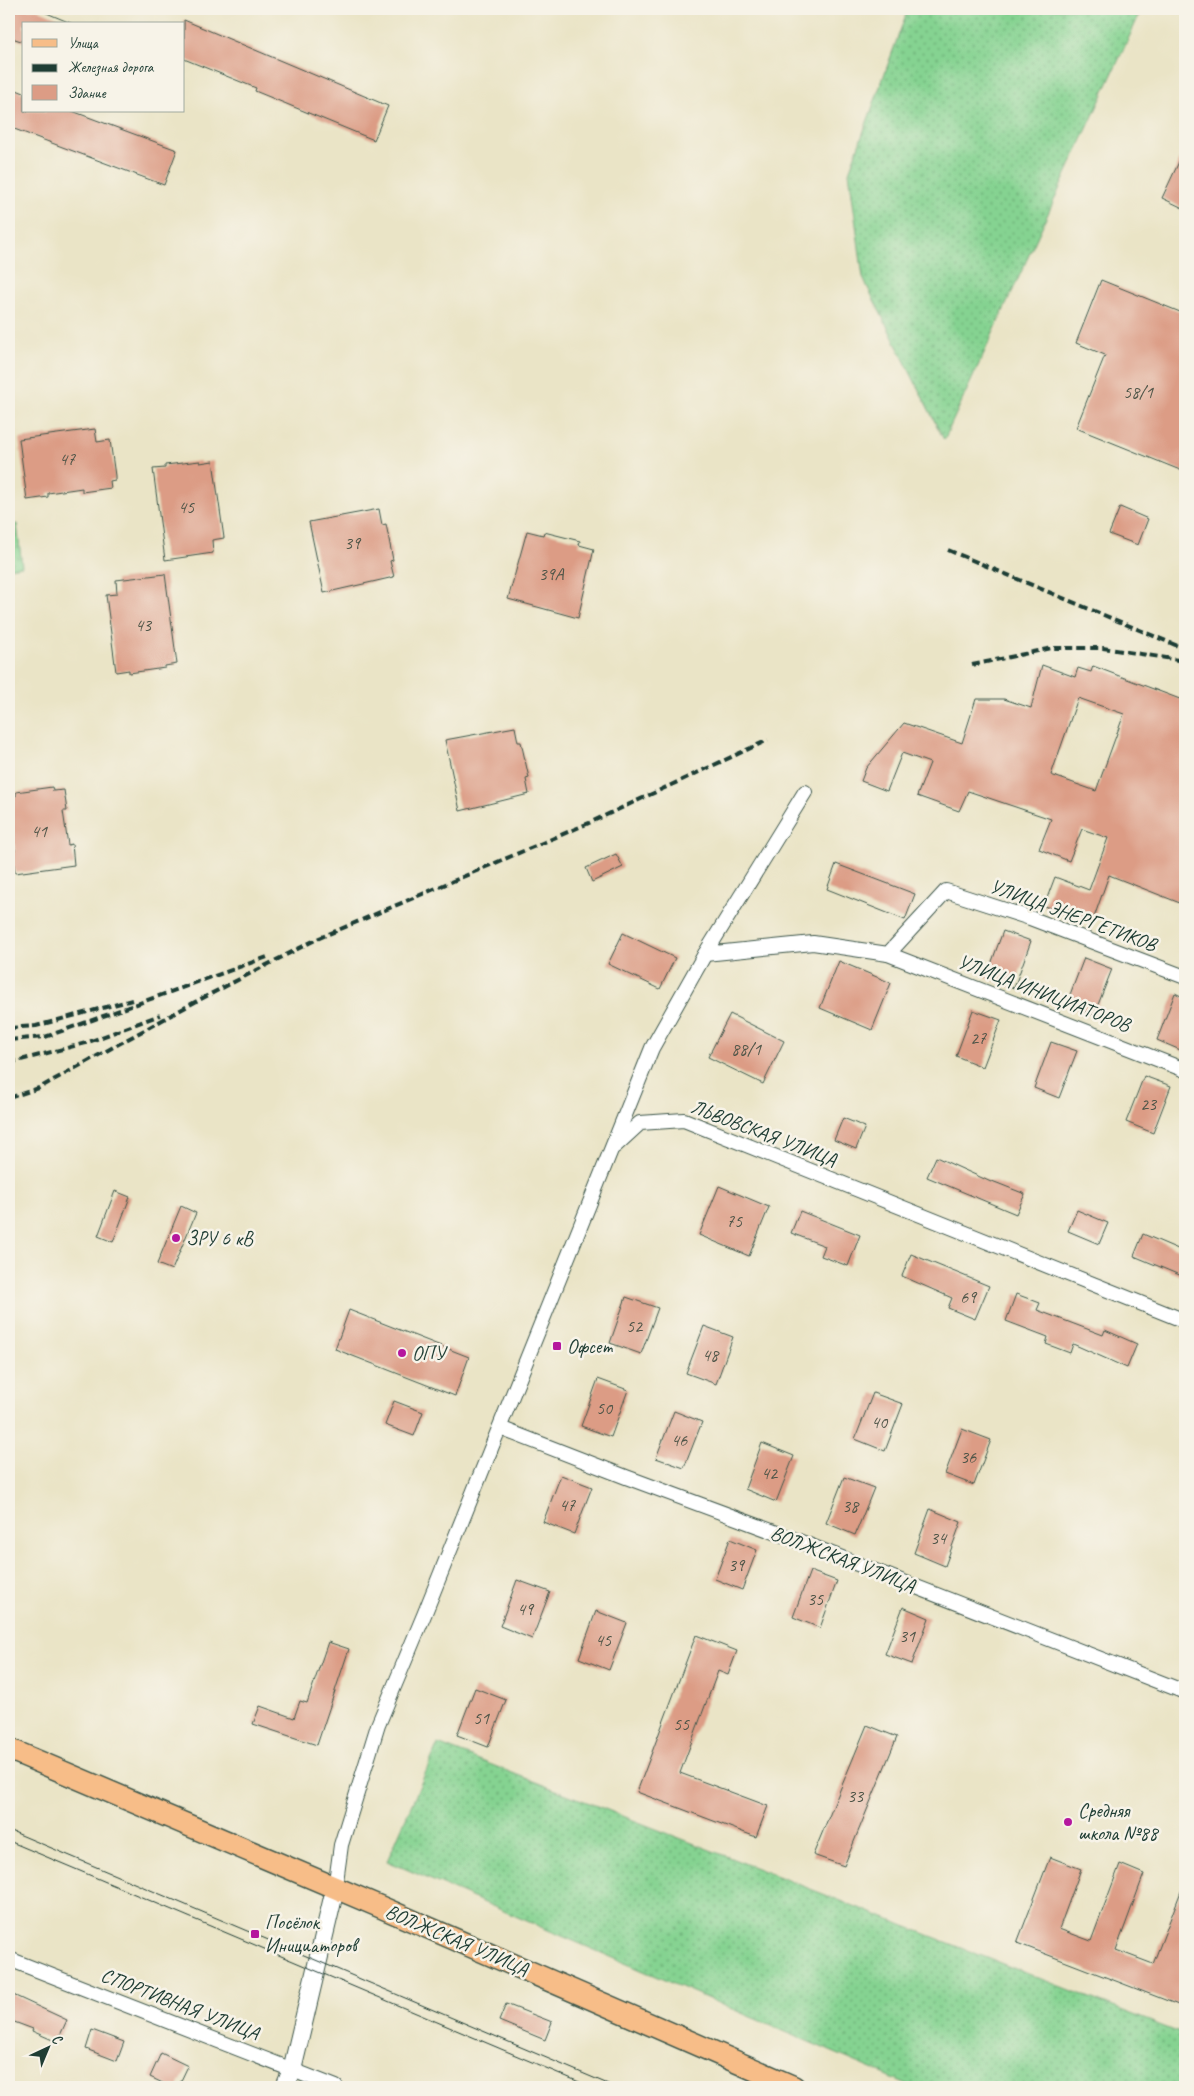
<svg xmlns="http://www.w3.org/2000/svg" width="1194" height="2096" font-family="Caveat,sans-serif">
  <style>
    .grass { fill: url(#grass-dots); stroke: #528862 }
    .building { fill: #dc9c85; fill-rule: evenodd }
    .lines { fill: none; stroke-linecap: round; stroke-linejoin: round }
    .minor-casing { stroke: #3d564a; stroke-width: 16 }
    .tertiary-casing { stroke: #3d564a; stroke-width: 20 }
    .primary-casing { stroke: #3d564a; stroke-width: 24 }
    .minor { stroke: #fff; stroke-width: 14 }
    .tertiary { stroke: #fff; stroke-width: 18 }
    .primary { stroke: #f7bd88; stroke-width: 21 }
    .tram { stroke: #1f3d34; stroke-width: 1 }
    .rail { stroke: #1f3d34; stroke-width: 4; stroke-dasharray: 8 4; stroke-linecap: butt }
    .poi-dot { fill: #b5179e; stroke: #f7f3e8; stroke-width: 2 }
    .labels { text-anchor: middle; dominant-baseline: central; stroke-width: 5; stroke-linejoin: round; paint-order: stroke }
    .number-label { font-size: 18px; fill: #4e5548 }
    .street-label { font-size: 20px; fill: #1f3d34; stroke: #f7f3e8 }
    .poi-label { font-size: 20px; fill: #1f3d34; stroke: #f7f3e8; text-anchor: start }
  </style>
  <defs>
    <pattern id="grass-dots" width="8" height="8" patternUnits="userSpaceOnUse" patternTransform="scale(1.25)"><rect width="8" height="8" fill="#85d391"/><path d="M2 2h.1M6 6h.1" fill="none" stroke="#6cac77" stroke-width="1.8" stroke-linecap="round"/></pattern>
  </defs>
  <rect width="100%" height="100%" fill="#f7f3e8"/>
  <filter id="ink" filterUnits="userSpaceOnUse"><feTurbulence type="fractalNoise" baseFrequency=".02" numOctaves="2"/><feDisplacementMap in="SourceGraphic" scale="10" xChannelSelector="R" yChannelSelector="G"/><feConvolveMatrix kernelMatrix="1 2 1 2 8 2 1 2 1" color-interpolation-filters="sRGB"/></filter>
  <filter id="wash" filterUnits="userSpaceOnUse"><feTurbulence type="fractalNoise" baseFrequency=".0096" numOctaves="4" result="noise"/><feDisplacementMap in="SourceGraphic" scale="20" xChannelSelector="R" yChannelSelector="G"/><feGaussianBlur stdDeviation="1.12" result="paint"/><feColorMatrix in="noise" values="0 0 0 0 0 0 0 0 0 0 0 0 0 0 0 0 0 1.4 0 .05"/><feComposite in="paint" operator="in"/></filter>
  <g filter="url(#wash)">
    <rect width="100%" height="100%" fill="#eae4c6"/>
    <!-- grass -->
    <g class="grass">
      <polygon points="908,9 1142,9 944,440 863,278 849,172"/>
      <polygon points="17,524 22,566 9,568 9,525"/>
      <polygon points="438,1744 1185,2035 1185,2087 914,2087 387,1861"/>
    </g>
    <g id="blocks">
      <!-- building -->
      <g class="building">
        <polygon points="16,9 37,9 73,24 24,24 24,42 9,37 9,29"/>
        <polygon points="184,20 388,106 374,140 255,91 256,88 184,59"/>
        <polygon points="9,87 24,93 24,111 72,111 177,150 164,185 9,127"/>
        <polygon points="1185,149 1185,209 1162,198"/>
        <polygon points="1101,280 1185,314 1185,472 1076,428 1105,355 1076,343"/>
        <polygon points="95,429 97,442 110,440 115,476 115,480 110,481 111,488 82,492 82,488 48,493 48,497 27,500 19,439"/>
        <polygon points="200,461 200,463 213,461 224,538 212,540 213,553 165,560 153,469 165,468 165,465"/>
        <polygon points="1120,507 1148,519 1138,545 1109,534"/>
        <polygon points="379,509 382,525 386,524 393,560 390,561 394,577 324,593 309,522"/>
        <polygon points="527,531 543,535 544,532 580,541 579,545 594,549 578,618 508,599"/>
        <polygon points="165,574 177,664 165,666 165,668 129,673 129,670 116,672 106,595 117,594 116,580"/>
        <path d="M1042 665 1075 677 1078 668 1091 672 1093 666 1185 701V905L1109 875 1092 923 1044 906 1055 877 1089 890 1108 838 1082 829 1069 861 1039 849 1051 819 968 791 959 811 917 796 930 763 902 753 887 791 861 781 866 768 904 723 962 743 976 699H1004L1031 708ZM1078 698 1124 714 1096 791 1051 775Z"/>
        <polygon points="515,727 518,742 521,742 529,778 526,779 529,794 460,811 445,740"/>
        <polygon points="52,787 53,791 64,790 67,811 63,811 68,845 72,844 74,865 15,873 12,852 15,851 11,818 9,818 9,797 16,796 16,792"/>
        <polygon points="616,854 623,867 592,882 586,868"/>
        <polygon points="836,864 915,894 905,920 827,889"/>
        <polygon points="1003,931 1031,941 1014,988 986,978"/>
        <polygon points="623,933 675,958 660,989 608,964"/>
        <polygon points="1084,958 1112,969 1094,1015 1066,1005"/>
        <polygon points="839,961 891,983 872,1030 820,1008"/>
        <polygon points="1175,993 1185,998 1185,1052 1157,1040"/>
        <polygon points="973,1010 1001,1020 983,1067 956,1056"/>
        <polygon points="730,1014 784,1041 763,1084 708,1057"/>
        <polygon points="1051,1042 1077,1051 1059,1098 1034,1088"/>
        <polygon points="1144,1076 1171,1086 1153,1133 1126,1122"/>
        <polygon points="843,1118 865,1127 856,1149 834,1140"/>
        <polygon points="936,1157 991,1182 992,1181 1025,1194 1016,1214 927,1177"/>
        <polygon points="719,1186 769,1207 749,1256 699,1235"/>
        <polygon points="115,1191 130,1197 113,1242 98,1236"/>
        <polygon points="181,1206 196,1213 172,1270 157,1264"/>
        <polygon points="1077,1210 1108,1223 1099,1244 1068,1231"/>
        <polygon points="800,1211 860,1235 848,1266 821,1256 825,1246 791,1233"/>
        <polygon points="1143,1234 1185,1252 1185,1268 1182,1276 1134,1256"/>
        <polygon points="911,1254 989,1286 975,1319 948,1308 952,1298 902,1276"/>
        <polygon points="1016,1294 1040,1303 1037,1310 1103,1335 1105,1330 1137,1344 1127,1368 1073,1344 1070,1353 1046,1344 1048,1337 1006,1321"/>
        <polygon points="626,1297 658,1308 641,1354 610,1343"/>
        <polygon points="349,1310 469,1357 455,1396 335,1349"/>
        <polygon points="704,1326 733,1337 716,1384 686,1373"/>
        <polygon points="598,1379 628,1390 611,1437 581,1426"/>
        <polygon points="873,1393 903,1404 885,1451 855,1439"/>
        <polygon points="394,1401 423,1412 414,1436 385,1425"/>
        <polygon points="674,1411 702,1422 684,1468 656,1458"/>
        <polygon points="962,1429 991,1440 974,1485 945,1474"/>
        <polygon points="762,1443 794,1456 776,1502 745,1489"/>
        <polygon points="561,1475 592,1487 574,1534 543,1522"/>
        <polygon points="844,1477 874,1488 855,1535 826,1523"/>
        <polygon points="930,1509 961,1522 945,1566 914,1553"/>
        <polygon points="730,1539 757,1550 742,1590 715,1579"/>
        <polygon points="810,1571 837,1581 820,1628 793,1617"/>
        <polygon points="517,1580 550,1592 532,1639 500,1626"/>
        <polygon points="903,1607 929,1618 912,1664 885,1654"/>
        <polygon points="596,1611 627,1623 609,1670 579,1658"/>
        <polygon points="696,1635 737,1651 728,1675 718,1671 680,1773 768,1806 756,1837 637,1792"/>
        <polygon points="328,1642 349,1649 317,1745 253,1724 260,1706 294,1718 300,1701 307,1703"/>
        <polygon points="475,1688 506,1700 488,1747 457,1735"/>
        <polygon points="867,1725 897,1737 844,1866 813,1855"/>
        <polygon points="1050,1857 1081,1869 1059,1929 1091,1941 1120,1864 1144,1874 1116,1950 1153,1964 1185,1881 1185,1995 1181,2006 1017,1943"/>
        <polygon points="9,1993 67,2020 57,2042 32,2031 33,2029 9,2020"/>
        <polygon points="506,2004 552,2022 545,2040 499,2021"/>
        <polygon points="92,2030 124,2042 117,2061 86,2049"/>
        <polygon points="161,2053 188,2066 178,2087 171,2087 150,2077"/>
      </g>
    </g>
  </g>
  <g filter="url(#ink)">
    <use href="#blocks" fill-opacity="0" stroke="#3d564a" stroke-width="1"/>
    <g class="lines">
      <!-- minor casing -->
      <g class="minor-casing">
        <g id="minor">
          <polyline points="705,954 813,943 888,954 946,891 1030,918 1185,977"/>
          <polyline points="888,954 1185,1070"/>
          <polyline points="615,1146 640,1123 684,1120 1185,1321"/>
          <polyline points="500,1428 626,1477 796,1540 1185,1692"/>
          <polyline points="335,1889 341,1845 378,1725 424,1615 652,1048 705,954 805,792"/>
          <polyline points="9,1959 336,2087"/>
        </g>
      </g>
      <!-- tertiary casing -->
      <g class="tertiary-casing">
        <polyline id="tertiary" points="285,2087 292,2070 335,1889"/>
      </g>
      <!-- primary casing -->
      <g class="primary-casing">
        <polyline id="primary" points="9,1749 383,1908 794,2087"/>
      </g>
      <!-- minor -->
      <use href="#minor" class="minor"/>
      <!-- tertiary -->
      <use href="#tertiary" class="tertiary"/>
      <!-- primary -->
      <use href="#primary" class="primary"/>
      <!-- tram -->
      <g class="tram">
        <polyline points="9,1830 615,2087"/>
        <polyline points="9,1841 591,2087"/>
      </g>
      <!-- rail -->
      <g class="rail">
        <polyline points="948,550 1185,649"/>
        <polyline points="972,665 1052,648 1103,648 1185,661"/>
        <polyline points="9,1028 36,1026 132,1000"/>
        <polyline points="9,1040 45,1037 270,956"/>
        <polyline points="9,1063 86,1043 160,1015"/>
        <polyline points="9,1098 39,1088 195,1002 317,939 589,823 768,740"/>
      </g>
    </g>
  </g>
  <!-- markers -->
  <g class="poi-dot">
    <circle cx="176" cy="1238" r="5"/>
    <rect x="552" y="1341" width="10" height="10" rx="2.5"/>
    <circle cx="402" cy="1353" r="5"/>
    <circle cx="1068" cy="1822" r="5"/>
    <rect x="250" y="1929" width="10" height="10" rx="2.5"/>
  </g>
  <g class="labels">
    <!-- number labels -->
    <g class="number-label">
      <text x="1138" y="392">58/1</text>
      <text x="67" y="459">47</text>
      <text x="186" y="507">45</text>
      <text x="352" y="543">39</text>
      <text x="551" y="574">39А</text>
      <text x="143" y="625">43</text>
      <text x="39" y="831">41</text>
      <text x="978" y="1038">27</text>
      <text x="746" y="1049">88/1</text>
      <text x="1148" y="1104">23</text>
      <text x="734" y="1221">75</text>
      <text x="968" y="1297">69</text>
      <text x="634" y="1326">52</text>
      <text x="710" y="1355">48</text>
      <text x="604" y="1408">50</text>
      <text x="879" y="1422">40</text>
      <text x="679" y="1440">46</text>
      <text x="968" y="1457">36</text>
      <text x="769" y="1473">42</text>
      <text x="567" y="1505">47</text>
      <text x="850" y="1506">38</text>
      <text x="938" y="1538">34</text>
      <text x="736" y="1565">39</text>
      <text x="815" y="1599">35</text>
      <text x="525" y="1609">49</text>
      <text x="907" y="1636">31</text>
      <text x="603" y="1640">45</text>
      <text x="481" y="1718">51</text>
      <text x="681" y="1724">55</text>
      <text x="855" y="1796">33</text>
    </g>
    <!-- street labels -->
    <g class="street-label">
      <text transform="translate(1073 915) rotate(20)">УЛИЦА ЭНЕРГЕТИКОВ</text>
      <text transform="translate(1044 993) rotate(21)">УЛИЦА ИНИЦИАТОРОВ</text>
      <text transform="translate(764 1133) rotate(21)">ЛЬВОВСКАЯ УЛИЦА</text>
      <text transform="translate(843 1559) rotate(21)">ВОЛЖСКАЯ УЛИЦА</text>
      <text transform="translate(457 1940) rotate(23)">ВОЛЖСКАЯ УЛИЦА</text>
      <text transform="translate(180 2004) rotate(21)">СПОРТИВНАЯ УЛИЦА</text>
    </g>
    <!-- poi labels -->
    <g class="poi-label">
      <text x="186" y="1238">ЗРУ 6 кВ</text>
      <text x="567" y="1346">Офсет</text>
      <text x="412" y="1353">ОПУ</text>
      <text x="1078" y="1810">Средняя<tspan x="1078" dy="23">школа №88</tspan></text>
      <text x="265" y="1922">Посёлок<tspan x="265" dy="23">Инициаторов</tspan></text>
    </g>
  </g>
  <!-- margin -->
  <rect width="1194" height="2096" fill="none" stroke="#f7f3e8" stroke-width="30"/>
  <!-- legend -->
  <rect x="22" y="22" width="162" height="90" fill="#f7f3e8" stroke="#a1aaa0"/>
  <rect x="32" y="39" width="25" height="8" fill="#f7bd88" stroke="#a1aaa0"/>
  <text x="68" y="48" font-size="15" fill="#1f3d34">Улица</text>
  <rect x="32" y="64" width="25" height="8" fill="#1f3d34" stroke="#a1aaa0"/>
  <text x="68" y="72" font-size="15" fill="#1f3d34">Железная дорога</text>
  <rect x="32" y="85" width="25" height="15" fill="#dc9c85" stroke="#a1aaa0"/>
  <text x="68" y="98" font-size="15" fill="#1f3d34">Здание</text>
  <!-- north arrow -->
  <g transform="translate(48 2048) rotate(44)" stroke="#f7f3e8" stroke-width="4" paint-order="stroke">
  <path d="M0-4L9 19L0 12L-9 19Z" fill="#1f3d34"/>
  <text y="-8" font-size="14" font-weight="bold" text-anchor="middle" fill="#1f3d34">С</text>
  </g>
</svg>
